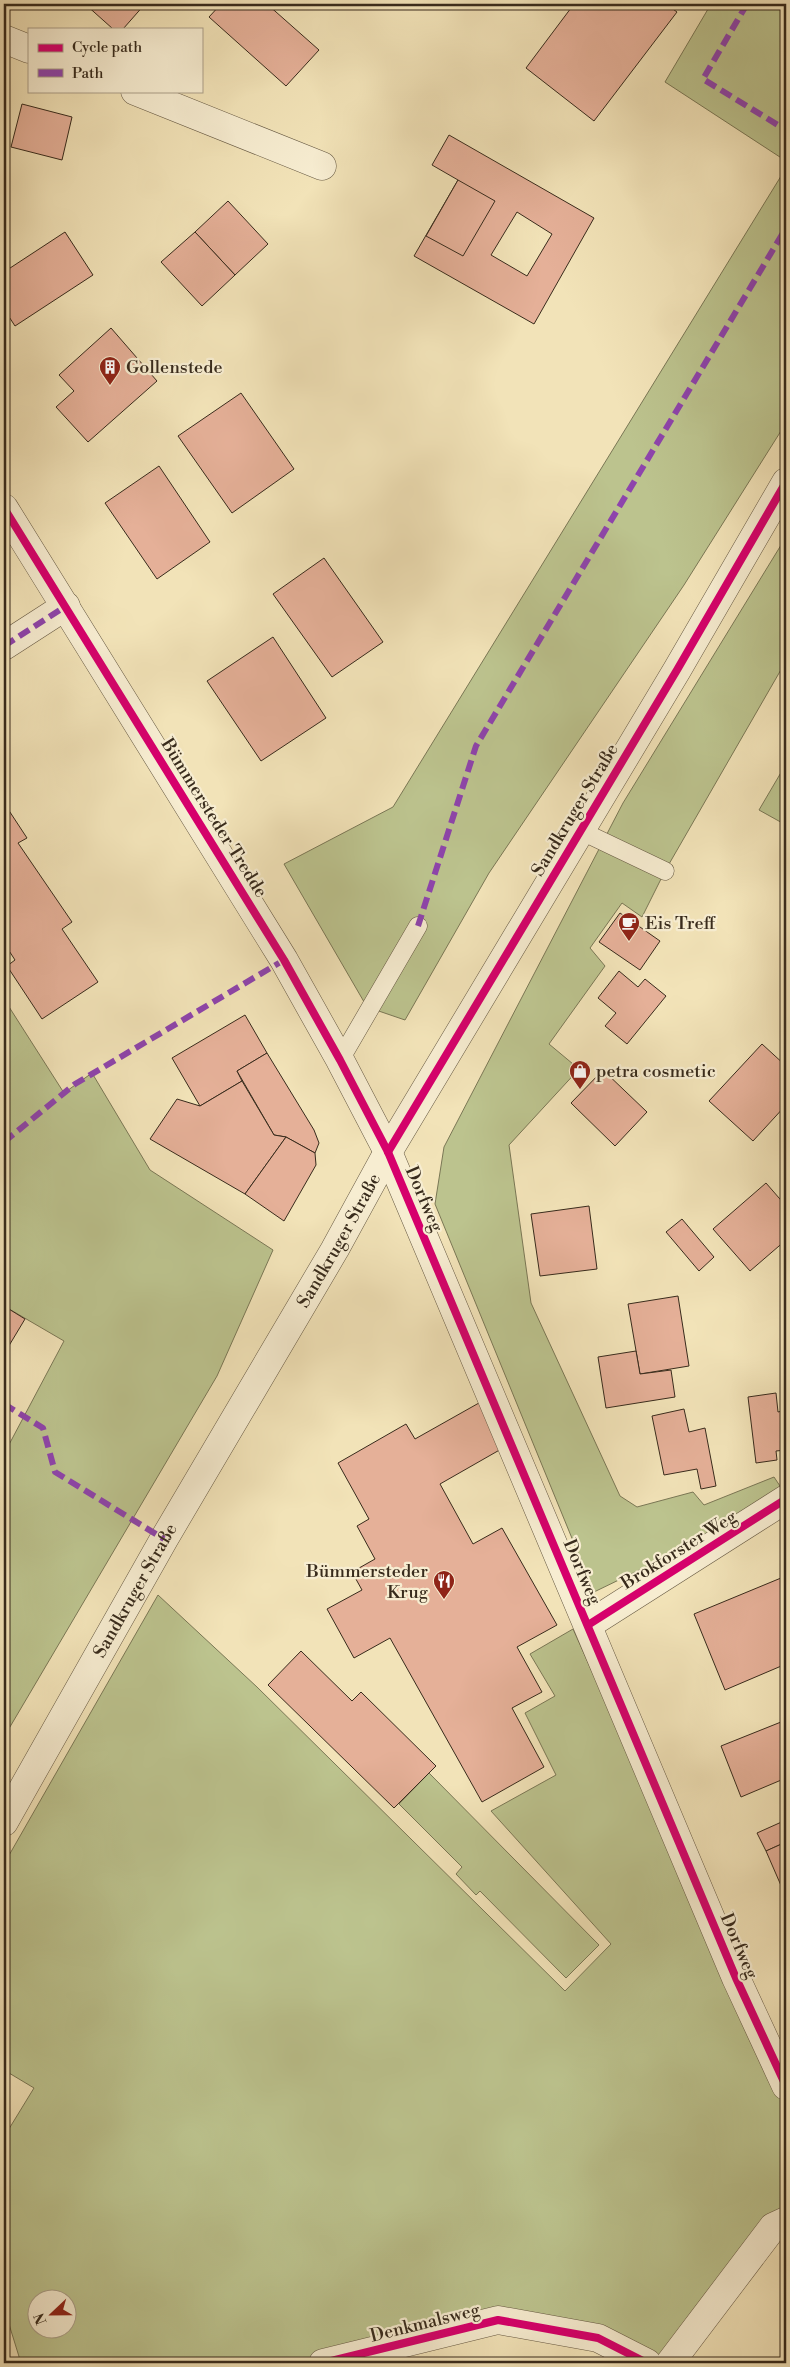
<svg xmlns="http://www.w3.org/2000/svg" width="790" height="2367" font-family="'Libre Bodoni',serif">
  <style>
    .green { fill: #bcc38e; stroke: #7a7755; fill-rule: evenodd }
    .building { fill: #e5b098; stroke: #382b1c; fill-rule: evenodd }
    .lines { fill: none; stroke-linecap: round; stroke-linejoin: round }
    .service-casing { stroke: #665943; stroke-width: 19 }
    .minor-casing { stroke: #665943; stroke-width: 29 }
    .tertiary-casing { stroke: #665943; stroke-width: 29 }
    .service { stroke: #f7edd1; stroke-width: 18 }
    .minor { stroke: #f7edd1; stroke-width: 28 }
    .tertiary { stroke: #f7edd1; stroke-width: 28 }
    .quiet { stroke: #8e44ad; stroke-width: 6; stroke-dasharray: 12 6; stroke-linecap: butt }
    .cycleway-casing { stroke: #f7edd1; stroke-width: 11 }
    .cycleway { stroke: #d6006c; stroke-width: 8 }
    .labels { text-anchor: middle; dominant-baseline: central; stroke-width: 4.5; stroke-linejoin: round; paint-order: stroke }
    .poi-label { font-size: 18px; fill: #382b1c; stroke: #f7edd1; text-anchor: start }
    .street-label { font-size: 18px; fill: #382b1c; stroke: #f7edd1 }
  </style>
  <rect width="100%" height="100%" fill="#f2e3b8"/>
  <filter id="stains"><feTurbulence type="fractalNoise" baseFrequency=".004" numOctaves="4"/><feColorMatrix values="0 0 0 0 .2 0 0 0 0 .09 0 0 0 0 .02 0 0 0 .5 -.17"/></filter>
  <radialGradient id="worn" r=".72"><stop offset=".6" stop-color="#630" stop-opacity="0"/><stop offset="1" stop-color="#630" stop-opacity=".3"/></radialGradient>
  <!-- green -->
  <g class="green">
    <polygon points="711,4 786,4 786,161 665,82"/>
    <polygon points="786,168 786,423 684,585 489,873 405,1020 367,1007 284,864 393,807"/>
    <polygon points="786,537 786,661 665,871 642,917 622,903 590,948 605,966 549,1044 579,1069 509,1145 531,1303 620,1496 637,1507 693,1492 704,1505 774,1477 786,1495 786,1499 594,1592 435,1204 444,1147 623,803"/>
    <polygon points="786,764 786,825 759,810"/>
    <polygon points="4,999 64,1093 92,1073 150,1170 273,1250 217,1376 4,1737 4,1454 64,1341 4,1306"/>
    <path d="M158 1595 257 1687 565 1991 611 1944 491 1811 556 1775 525 1713 555 1696 530 1654 573 1629 786 2104V2213L657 2358 498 2320 323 2363H21L4 2308V2137L34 2088 4 2070V1864ZM38 2300H68V2330H38Z"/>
    <polygon points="429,1773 599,1945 566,1978 480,1891 476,1895 456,1874 462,1867 399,1804"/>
  </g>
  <!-- building -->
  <g class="building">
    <polygon points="85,4 145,4 123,29 113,29"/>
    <polygon points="221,4 267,4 319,50 286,86 209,17"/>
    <polygon points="574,4 666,4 677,12 594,121 526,68"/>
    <polygon points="22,104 72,117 62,160 11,147"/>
    <path d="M449 135 594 218 534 324 414 256 458 180 432 165ZM517 212 552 234 527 276 491 255Z"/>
    <polygon points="458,180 495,201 463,256 426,236"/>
    <polygon points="228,201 268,244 235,275 195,232"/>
    <polygon points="65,232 93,275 15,326 4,309 4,272"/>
    <polygon points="195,232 235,275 202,306 161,262"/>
    <polygon points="111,328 157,381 88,442 56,407 74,391 59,375"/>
    <polygon points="241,393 294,469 232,513 178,436"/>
    <polygon points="159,466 210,542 157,579 105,503"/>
    <polygon points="324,558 383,642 332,677 273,594"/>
    <polygon points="273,637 326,718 261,761 207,681"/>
    <polygon points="4,803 27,838 18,843 72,922 62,929 98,982 42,1019 7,966 15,960 4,943"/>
    <polygon points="620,913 660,941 640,970 599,942"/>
    <polygon points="619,971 638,987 645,979 666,996 627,1044 605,1026 616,1013 598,998"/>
    <polygon points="245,1015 267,1053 237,1071 242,1081 200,1106 172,1058"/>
    <polygon points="762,1044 786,1066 786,1105 753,1141 709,1101"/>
    <polygon points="267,1053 314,1130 319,1143 315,1153 286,1137 274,1135 237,1071"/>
    <polygon points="603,1070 647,1112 615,1146 571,1103"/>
    <polygon points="242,1081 274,1135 286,1137 245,1194 150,1139 177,1099 200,1106"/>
    <polygon points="286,1137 315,1153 316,1165 284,1221 245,1194"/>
    <polygon points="766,1183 786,1206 786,1240 750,1271 713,1229"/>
    <polygon points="589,1206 597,1269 540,1276 531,1214"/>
    <polygon points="682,1219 714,1257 699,1271 666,1232"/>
    <polygon points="678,1296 689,1366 640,1374 628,1304"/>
    <polygon points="4,1306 25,1319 4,1354"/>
    <polygon points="636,1351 640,1374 671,1370 675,1397 606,1408 598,1357"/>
    <polygon points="776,1393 778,1412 786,1410 786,1450 776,1451 777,1460 756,1463 748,1397"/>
    <polygon points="486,1399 510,1444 440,1484 473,1544 502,1528 557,1625 517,1647 542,1692 512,1708 544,1767 482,1802 390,1638 354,1658 327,1609 362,1590 352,1572 375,1559 357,1526 369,1519 338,1463 406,1424 415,1439"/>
    <polygon points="684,1409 689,1432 705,1428 716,1486 701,1489 697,1469 664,1475 652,1416"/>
    <polygon points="781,1578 786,1592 786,1664 725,1690 694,1614"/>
    <polygon points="301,1651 352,1701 361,1692 436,1766 394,1808 268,1685"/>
    <polygon points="786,1720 786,1778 741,1797 721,1746"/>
    <polygon points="786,1820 786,1842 766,1851 757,1833"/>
    <polygon points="786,1842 786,1897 766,1851"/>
  </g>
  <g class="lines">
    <!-- service casing -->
    <g class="service-casing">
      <g id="service">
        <polyline points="579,830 665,871"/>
        <polyline points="340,1060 418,926"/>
      </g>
    </g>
    <!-- minor casing -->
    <g class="minor-casing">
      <g id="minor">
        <polyline points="4,39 29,49"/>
        <polyline points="135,91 322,166"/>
        <polyline points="4,508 284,960 340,1060 388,1152 736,1978 786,2086"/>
        <polyline points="4,646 66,606"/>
        <polyline points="588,1625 786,1499"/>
        <polyline points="323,2363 498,2320 598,2338 647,2363"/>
        <polyline points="670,2363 773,2227 786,2221"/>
      </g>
    </g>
    <!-- tertiary casing -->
    <g class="tertiary-casing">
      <g id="tertiary">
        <path id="s1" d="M4 1822 164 1539 335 1249 388 1152 677 670 786 482"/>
      </g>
    </g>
    <!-- service -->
    <use href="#service" class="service"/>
    <!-- minor -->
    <use href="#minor" class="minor"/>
    <!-- tertiary -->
    <use href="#tertiary" class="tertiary"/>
    <!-- quiet -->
    <g class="quiet">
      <polyline points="747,4 703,79 786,130"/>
      <polyline points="4,646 66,606"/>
      <polyline points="418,926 476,746 786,228"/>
      <polyline points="4,1142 75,1084 284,960"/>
      <polyline points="4,1404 43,1428 55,1472 164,1539"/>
    </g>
    <!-- cycleway casing -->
    <g class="cycleway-casing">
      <g id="cycleway">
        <polyline points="4,508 284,960 340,1060 388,1152 736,1978 786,2086"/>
        <polyline points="388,1152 677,670 786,482"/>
        <polyline points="588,1625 786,1499"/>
        <polyline points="323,2363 498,2320 598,2338 647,2363"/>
      </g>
    </g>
    <!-- cycleway -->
    <use href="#cycleway" class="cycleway"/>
  </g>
  <!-- icons -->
  <defs>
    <g id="building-pin" transform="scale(1.125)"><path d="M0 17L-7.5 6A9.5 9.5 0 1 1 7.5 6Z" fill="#8f2418" stroke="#f7edd1"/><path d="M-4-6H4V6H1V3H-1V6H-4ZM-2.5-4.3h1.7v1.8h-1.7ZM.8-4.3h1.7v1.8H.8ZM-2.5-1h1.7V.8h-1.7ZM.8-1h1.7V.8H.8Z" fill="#fff"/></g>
    <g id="cafe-pin" transform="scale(1.125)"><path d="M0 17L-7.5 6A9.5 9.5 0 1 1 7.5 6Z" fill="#8f2418" stroke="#f7edd1"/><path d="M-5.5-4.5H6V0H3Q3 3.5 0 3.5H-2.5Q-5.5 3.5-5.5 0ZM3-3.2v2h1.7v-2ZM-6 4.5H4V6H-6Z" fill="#fff"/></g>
    <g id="shop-pin" transform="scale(1.125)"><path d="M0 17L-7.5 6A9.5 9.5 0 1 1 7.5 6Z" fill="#8f2418" stroke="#f7edd1"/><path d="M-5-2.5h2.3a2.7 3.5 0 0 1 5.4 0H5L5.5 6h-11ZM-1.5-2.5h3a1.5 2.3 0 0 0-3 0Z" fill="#fff"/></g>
    <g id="restaurant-pin" transform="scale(1.125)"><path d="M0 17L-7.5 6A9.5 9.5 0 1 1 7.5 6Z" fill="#8f2418" stroke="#f7edd1"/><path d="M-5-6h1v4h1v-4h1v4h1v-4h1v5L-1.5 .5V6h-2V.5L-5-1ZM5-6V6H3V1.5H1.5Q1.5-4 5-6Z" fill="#fff"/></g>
  </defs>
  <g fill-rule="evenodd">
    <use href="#building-pin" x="110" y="367"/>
    <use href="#cafe-pin" x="629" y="923"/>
    <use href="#shop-pin" x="580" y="1071"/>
    <use href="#restaurant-pin" x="444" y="1581"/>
  </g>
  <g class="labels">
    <!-- poi labels -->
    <g class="poi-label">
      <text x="126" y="367">Gollenstede</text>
      <text x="645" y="923">Eis Treff</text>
      <text x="596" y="1071">petra cosmetic</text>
      <text x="428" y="1571" text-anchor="end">Bümmersteder<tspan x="428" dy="21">Krug</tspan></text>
    </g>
    <!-- street labels -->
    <g class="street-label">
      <text transform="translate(575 810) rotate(-59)">Sandkruger Straße</text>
      <text transform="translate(214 818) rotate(58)">Bümmersteder Tredde</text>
      <text transform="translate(424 1199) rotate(67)">Dorfweg</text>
      <text stroke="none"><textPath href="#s1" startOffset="671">Sandkruger Straße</textPath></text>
      <text transform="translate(679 1550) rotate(-32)">Brokforster Weg</text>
      <text transform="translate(582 1572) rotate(67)">Dorfweg</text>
      <text stroke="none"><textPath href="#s1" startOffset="266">Sandkruger Straße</textPath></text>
      <text transform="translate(739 1946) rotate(67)">Dorfweg</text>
      <text transform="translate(425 2323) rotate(-14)">Denkmalsweg</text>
    </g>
  </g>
  <!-- margin -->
  <rect width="790" height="2367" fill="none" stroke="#f2e3b8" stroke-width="20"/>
  <rect x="5" y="5" width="780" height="2357" fill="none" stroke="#382b1c" stroke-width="2.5"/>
  <rect x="10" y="10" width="770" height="2347" fill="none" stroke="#382b1c"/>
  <!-- legend -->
  <rect x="28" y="28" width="175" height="65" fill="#f7edd1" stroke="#ab9f89"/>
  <rect x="38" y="44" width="25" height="8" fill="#d6006c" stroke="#ab9f89"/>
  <text x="72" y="52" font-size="15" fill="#382b1c">Cycle path</text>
  <rect x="38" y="69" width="25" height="8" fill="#8e44ad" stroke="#ab9f89"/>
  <text x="72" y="78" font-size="15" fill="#382b1c">Path</text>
  <!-- north arrow -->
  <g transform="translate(52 2314) rotate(248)"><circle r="24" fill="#f7edd1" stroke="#ab9f89"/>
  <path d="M0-4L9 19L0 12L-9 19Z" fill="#8f2418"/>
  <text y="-8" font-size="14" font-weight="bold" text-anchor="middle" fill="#382b1c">N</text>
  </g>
  <rect width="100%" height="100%" filter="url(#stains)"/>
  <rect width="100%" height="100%" fill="url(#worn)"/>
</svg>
